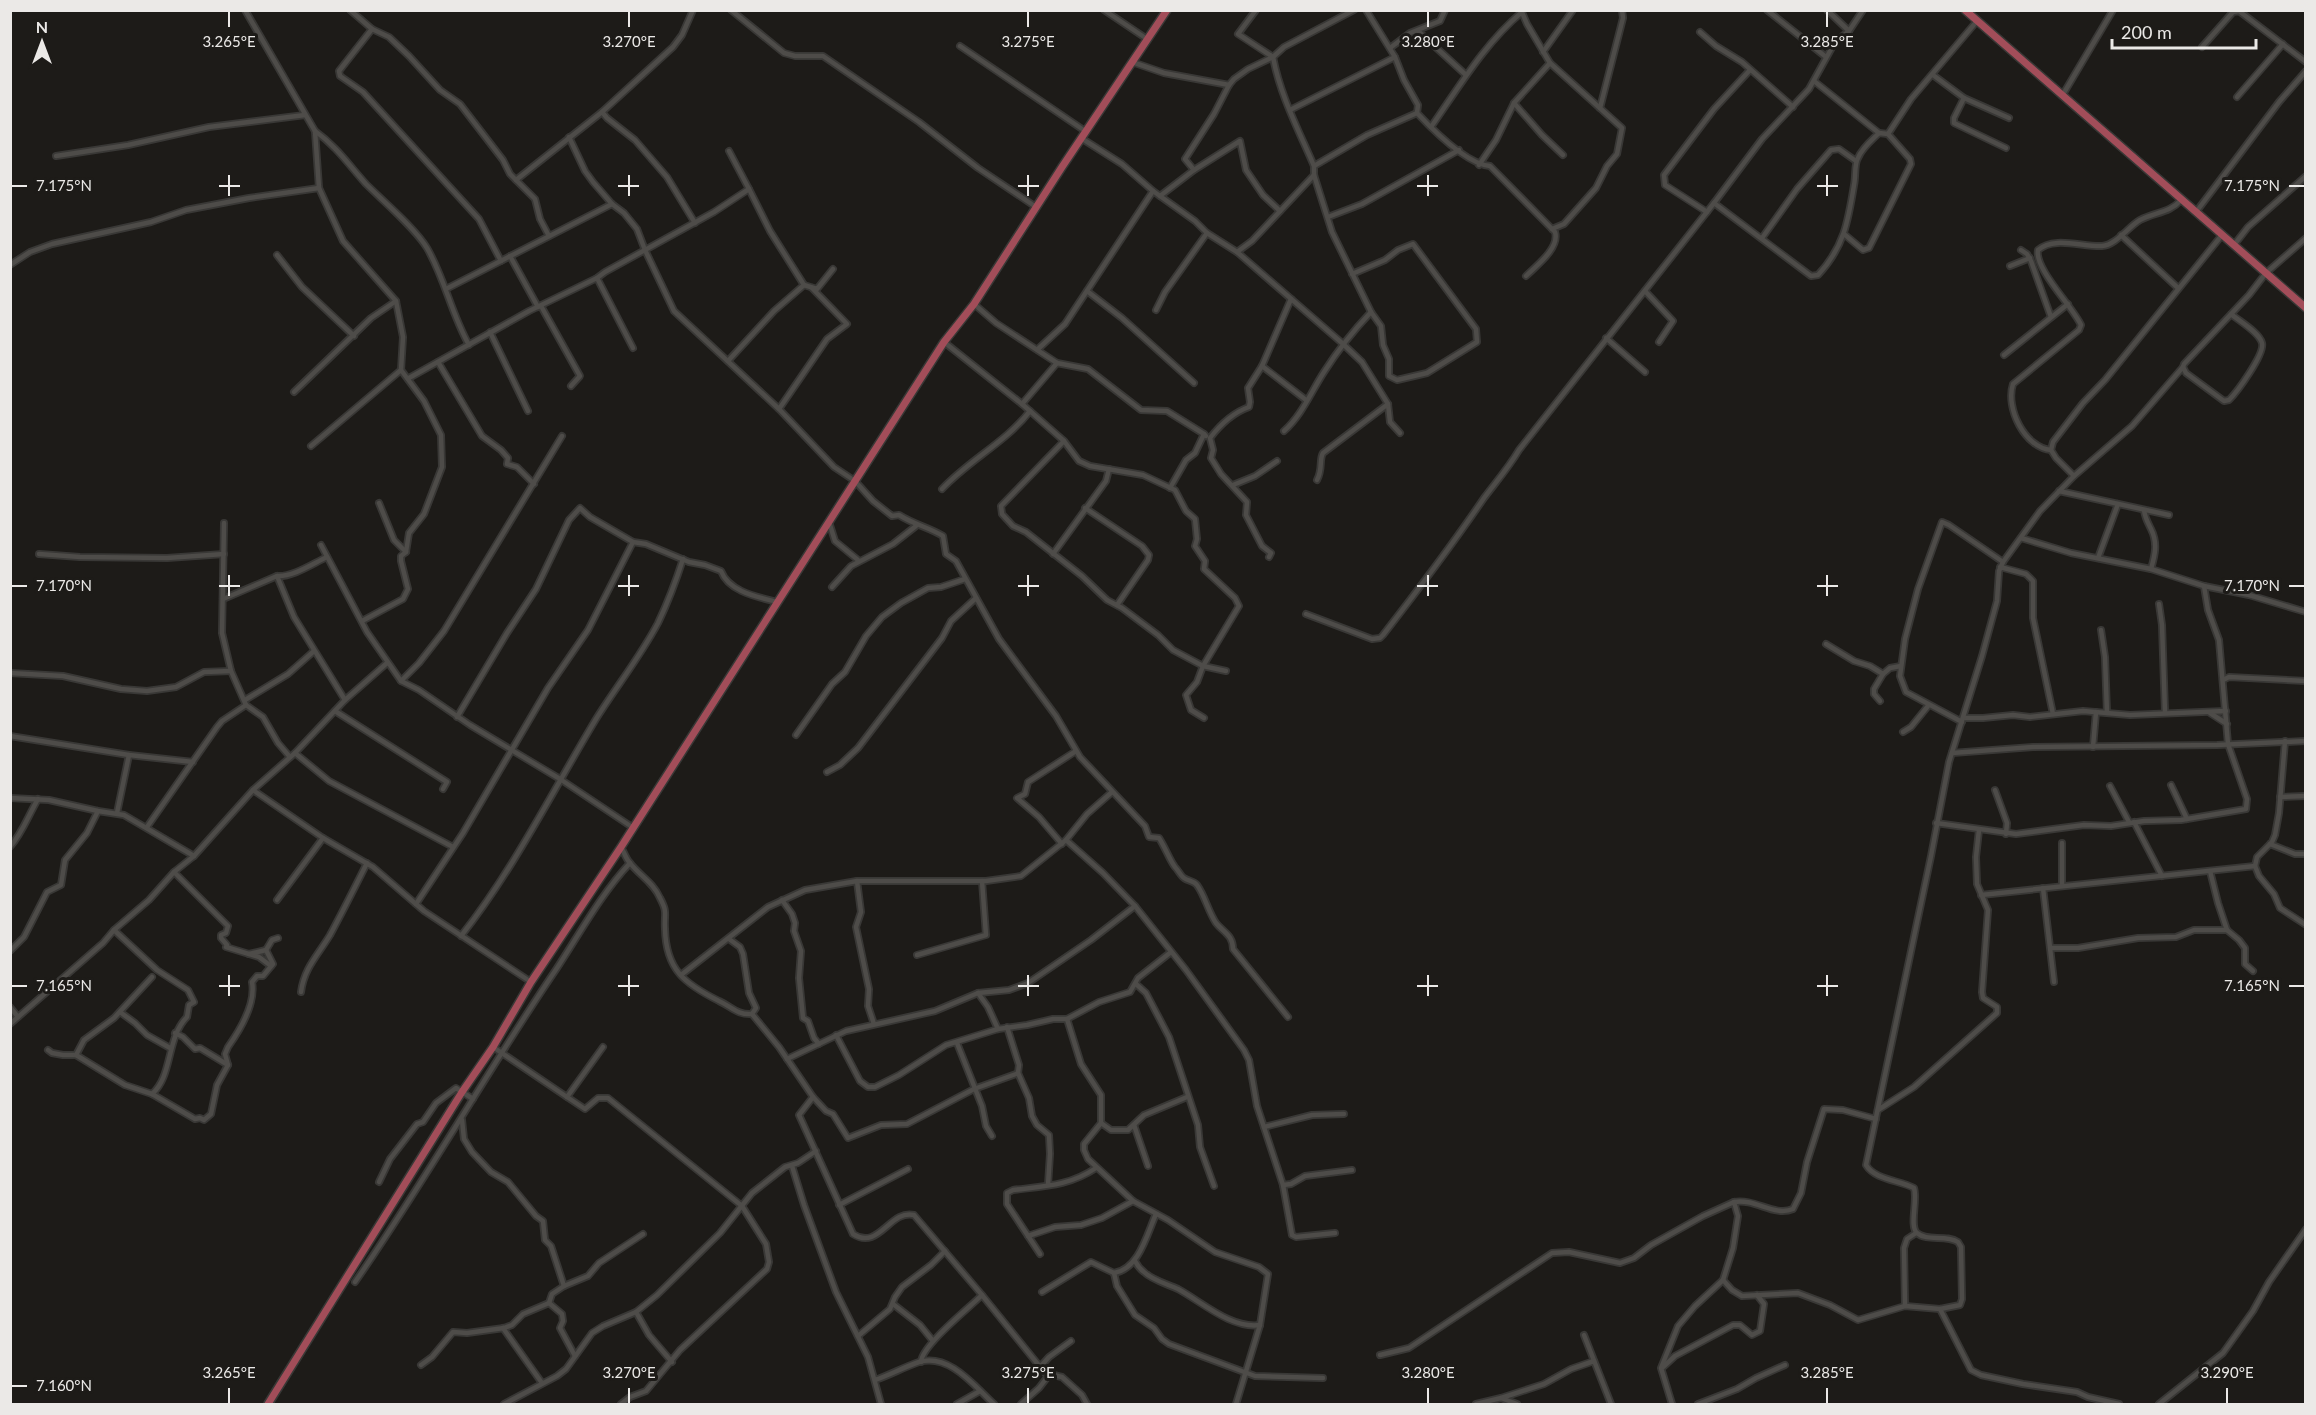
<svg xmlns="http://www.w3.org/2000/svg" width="2316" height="1415" font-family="Lato,sans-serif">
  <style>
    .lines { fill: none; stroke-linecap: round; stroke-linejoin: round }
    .street-casing { stroke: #393836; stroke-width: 8 }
    .primary-casing { stroke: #393836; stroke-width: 10 }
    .street { stroke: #4e4c49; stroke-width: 4.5 }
    .primary { stroke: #a24d59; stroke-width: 7 }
    .ticks { fill: none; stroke: #ebe9e7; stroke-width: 2 }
    .ticks-label { font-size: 15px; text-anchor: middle; fill: #ebe9e7; stroke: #1d1b18; stroke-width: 6; stroke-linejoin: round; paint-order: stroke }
  </style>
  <rect width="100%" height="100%" fill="#1d1b18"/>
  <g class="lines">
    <!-- street casing -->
    <g class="street-casing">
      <g id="street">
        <polyline points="245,10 315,131 319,188 343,241 396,301 403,337 401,370 424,401 441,435 442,467 424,514 409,533 406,552"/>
        <polyline points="350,10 372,29 389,37 409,56 440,90 460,104 503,160 510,174 535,199 540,219 549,236"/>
        <polyline points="731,10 784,53 795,56 823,56 919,122 978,168 1036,207"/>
        <polyline points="1104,10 1147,39"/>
        <path d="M1256 10 1238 34 1273 57C1280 95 1299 131 1314 166V175L1332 232 1371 312 1381 326 1383 345 1389 359V376L1397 380 1427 373 1477 342 1476 329 1413 244 1398 250 1385 260 1352 274"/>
        <path d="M1366 10 1395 57 1404 80 1418 105 1417 113C1433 130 1467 164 1490 166L1555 232C1560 248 1536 266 1526 276"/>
        <polyline points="1521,10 1527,24 1550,63 1622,128 1617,154 1607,166 1596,188 1564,224 1552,229"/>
        <polyline points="1767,10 1826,57"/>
        <polyline points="1827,10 1849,31"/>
        <polyline points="372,29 339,71 340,76 363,92 479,219 501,261"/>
        <polyline points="1418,31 1466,75"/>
        <polyline points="1700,32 1716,46 1742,62 1793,107"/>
        <polyline points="960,46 1085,131"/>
        <polyline points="2202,47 2233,12 2239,11 2306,62"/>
        <polyline points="1390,48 1410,33 1440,21 1445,10"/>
        <polyline points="1543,52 1573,10"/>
        <polyline points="1132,62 1164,73 1229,85"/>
        <polyline points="1933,75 1964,98 2009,118"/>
        <polyline points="1814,81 1879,133"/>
        <polyline points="2062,96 2113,10"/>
        <polyline points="2237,97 2283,44"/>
        <polyline points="1964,98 1954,118 1954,123 2006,148"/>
        <polyline points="1514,103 1542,135 1563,155"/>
        <polyline points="1600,108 1623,18 1622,10"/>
        <polyline points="1290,110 1395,57"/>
        <polyline points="602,112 607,118 635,140 667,177 695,223"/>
        <path d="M1431 127C1459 87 1484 44 1522 12"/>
        <path d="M315 131C336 146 349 165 366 184 383 201 415 228 427 248 445 279 451 313 469 345"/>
        <path d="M569 137 585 171 593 182 612 204 624 213 637 229 645 250 674 311 779 409 834 467 855 481 873 501 892 516 899 515C915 525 928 527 943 536L946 554 956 561 999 639 1056 716 1080 757 1145 826 1149 837 1159 838C1165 847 1170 861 1175 867 1178 870 1181 876 1184 878 1188 881 1194 881 1197 885 1205 896 1208 911 1216 923 1223 932 1233 935 1233 949L1288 1017"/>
        <polyline points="1081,138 1122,164 1153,191 1195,221 1207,233 1237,252 1342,343 1362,362 1388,404 1390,422 1400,433"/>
        <polyline points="56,156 128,145 209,127 305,115"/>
        <polyline points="1479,165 1496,140 1514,103 1550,63"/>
        <polyline points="1314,166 1367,135 1417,113"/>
        <polyline points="1194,170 1185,159 1214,114 1229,85 1234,79 1248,69 1273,57 1284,47 1354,10"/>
        <polyline points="516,180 602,112 673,47 682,35 693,10"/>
        <polyline points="749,189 770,231 804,285"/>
        <polyline points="1160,196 1194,170 1240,141 1246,170 1263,195 1280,211"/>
        <path d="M1714 203 1811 276 1818 275C1844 247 1848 222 1854 185 1856 177 1854 164 1858 158 1862 148 1872 140 1879 133L1888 134 1911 99 1977 21"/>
        <polyline points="1707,212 1665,185 1664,175 1714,109 1750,70"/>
        <polyline points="2196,212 2279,102 2306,71"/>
        <polyline points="1328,217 1362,204 1459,150"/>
        <polyline points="1844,234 1863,250 1869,248 1911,164 1910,159 1888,134"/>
        <polyline points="2121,235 2178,288"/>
        <polyline points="1762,238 1797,189 1831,150 1839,149 1856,161"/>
        <polyline points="2234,245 2248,227 2306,176"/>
        <polyline points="2021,250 2027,254 2031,261 2051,317"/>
        <polyline points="1237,252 1252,241 1314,175"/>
        <polyline points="277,255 302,287 354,336"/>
        <polyline points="510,256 538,307"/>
        <polyline points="10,265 30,252 52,244 151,222 186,210 249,198 319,188"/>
        <polyline points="2010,266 2030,258"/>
        <polyline points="597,278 633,348"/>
        <polyline points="446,289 612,204"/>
        <polyline points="1087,291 1122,318 1194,383"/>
        <polyline points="1645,291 1673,321 1659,342"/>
        <polyline points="974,304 996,323 1057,363 1088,369 1141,410 1167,411 1204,434"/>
        <polyline points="541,306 580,376 571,386"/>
        <polyline points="1156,310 1165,292 1207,233"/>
        <path d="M2231 314C2239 321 2259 332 2262 343 2265 354 2237 392 2229 400L2224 401 2186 373 2183 367 2184 364 2249 295 2266 273 2306 238"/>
        <polyline points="490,332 528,411"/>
        <polyline points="1606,338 1645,372"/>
        <polyline points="944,342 1022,404 1064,441 1079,461 1090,466 1143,475 1175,490 1186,511 1195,519 1197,539 1195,546 1205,561 1204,569 1235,598 1239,606 1203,666 1197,682 1186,695 1191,710 1204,718"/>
        <polyline points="1038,349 1065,324 1153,191"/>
        <polyline points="2004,355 2068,304"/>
        <polyline points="728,361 774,311 804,285 817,289 833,269"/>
        <polyline points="438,362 482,436 501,450 508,458 507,464 517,467 534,484"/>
        <polyline points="1262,366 1306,400"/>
        <polyline points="409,378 529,311 597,278 605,272 714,212 749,189 729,151"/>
        <polyline points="294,392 371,318 396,301"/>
        <polyline points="1022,404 1057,363"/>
        <polyline points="779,409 827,339 847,324 812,288"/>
        <path d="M1284 431C1302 415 1311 392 1324 372 1338 350 1353 331 1371 312"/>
        <polyline points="1064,441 1001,506 1002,514 1013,526 1026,532 1082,576 1107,600 1122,608 1158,635 1173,650 1203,666 1226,671"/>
        <polyline points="311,446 401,370"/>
        <path d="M2051 450C2025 448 2005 408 2013 384L2079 330 2081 325C2072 306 2034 268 2038 250 2054 236 2082 247 2102 246 2116 245 2128 227 2140 220 2155 212 2170 213 2181 200"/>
        <polyline points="2074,476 2056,458 2051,450 2053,442 2083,403 2105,380 2222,235"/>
        <path d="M1317 480C1323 469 1319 459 1323 453L1388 404"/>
        <polyline points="1233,485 1255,476 1277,461"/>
        <polyline points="1170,488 1186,460 1195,453 1204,434 1206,436"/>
        <path d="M942 489C969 460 1006 442 1030 411"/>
        <polyline points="2059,491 2169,515"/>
        <polyline points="1085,508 1142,546 1149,555 1148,560 1117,605"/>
        <path d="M2144 510C2145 518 2147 521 2151 529 2158 543 2155 555 2151 569"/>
        <polyline points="829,522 835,541 858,560"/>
        <polyline points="224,523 222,633 231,671 246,705 263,717 278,743 290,757"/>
        <polyline points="2021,538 2071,553 2151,569 2204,586 2249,595 2306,612"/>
        <polyline points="321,545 367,632 401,681 419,690 470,725 560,779 632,827"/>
        <polyline points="39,554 80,557 167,558 224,554"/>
        <polyline points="1053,554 1106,481 1109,469"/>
        <path d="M1269 557 1271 553 1262 546 1246 515 1247 502 1221 474 1211 458 1213 450 1210 438C1220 425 1232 413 1249 407L1250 402 1248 388 1262 366 1291 299"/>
        <polyline points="2098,558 2118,504"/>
        <polyline points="2000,567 2026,574 2033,581 2033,618 2053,714"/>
        <polyline points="277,576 294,617 345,700"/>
        <polyline points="832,587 851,566 893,544 916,526"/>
        <path d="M223 599 277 576C293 577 312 564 327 557"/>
        <polyline points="2159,604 2162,625 2165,712"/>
        <path d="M1306 614 1372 639 1380 638 1383 635C1418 590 1452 545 1484 498 1496 482 1509 467 1519 450L1714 203 1762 139 1809 89 1835 42 1849 31 1863 10"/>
        <polyline points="362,621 403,599 408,589 401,561 401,556 406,552 394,540 379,503"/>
        <polyline points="2101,630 2105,657 2107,713"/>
        <polyline points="1826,644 1854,661 1870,666 1883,674 1890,668 1901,666"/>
        <polyline points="10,673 63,676 121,689 147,691 176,687 204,672 231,671"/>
        <polyline points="2223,680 2229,677 2306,681"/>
        <polyline points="401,681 419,663 444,631 562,436"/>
        <polyline points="245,700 288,674 314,651"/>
        <polyline points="1880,701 1874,694 1874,689 1883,674"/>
        <polyline points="335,711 447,782 443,789"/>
        <polyline points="2210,713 2227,724"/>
        <path d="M457 717 507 633 536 589 569 520 580 508 590 517 633 542 646 544 689 562 705 565 721 571C729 592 758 597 777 602"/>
        <polyline points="1963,718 1983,718 2013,715 2030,717 2083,711 2130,715 2226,711"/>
        <polyline points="1962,722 1906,692 1900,676 1905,639 1918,589 1942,522 1949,525 2003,562"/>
        <polyline points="1903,732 1911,727 1928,706"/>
        <polyline points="796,735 832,684 845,672 866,636 882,617 901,603 928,588 941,587 965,579"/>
        <polyline points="10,736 129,755 193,762"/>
        <polyline points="2285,741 2279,813 2275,835 2272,842 2257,857 2255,866 2259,876 2274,894 2280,908 2306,925"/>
        <polyline points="2093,747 2096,712"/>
        <polyline points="295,753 329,781 453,847"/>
        <polyline points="1952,753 2033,747 2217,745 2306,741"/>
        <polyline points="827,772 840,765 858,748 942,638 951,621 976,598"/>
        <polyline points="2171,785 2187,819"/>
        <polyline points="2110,786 2129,822"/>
        <polyline points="253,790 323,838 373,867 424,911 531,982"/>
        <polyline points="1995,790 2007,823 2006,834"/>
        <polyline points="2280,797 2306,796"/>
        <polyline points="10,798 49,800 98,811 124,815 194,856"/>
        <polyline points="117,813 129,755"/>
        <polyline points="2134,822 2162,876"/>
        <polyline points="1936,823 2016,834 2084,825 2111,826 2144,821 2181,820 2246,809 2247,799 2228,744 2219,640 2208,610 2204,586"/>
        <polyline points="147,827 217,727 222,721 246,705"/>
        <polyline points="1066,840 1103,873 1135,906 1186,970 1244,1050 1249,1060 1257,1106 1283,1185 1292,1235 1296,1237 1335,1233"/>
        <polyline points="1062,844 1039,817 1017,798 1025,794 1028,782 1076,751"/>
        <polyline points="2270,844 2295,854 2306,854"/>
        <path d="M10 847C23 832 28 816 38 799"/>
        <path d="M621 847C624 852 626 859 630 863 640 876 653 882 660 898 668 913 664 913 665 929 666 970 685 984 719 1001 732 1007 737 1015 752 1014"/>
        <polyline points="2210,871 2218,903 2227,930 2239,940 2245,948 2245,964 2253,971"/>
        <polyline points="174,872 228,926 226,933 221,935 221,938 227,945 226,947 259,957 271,966"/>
        <polyline points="857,881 861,912 856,927 869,989 868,1006 874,1024"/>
        <polyline points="2062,886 2062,843"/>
        <polyline points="2043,888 2054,982"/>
        <polyline points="1981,895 2255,866"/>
        <polyline points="277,900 323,838"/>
        <polyline points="782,900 792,914 795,923 794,931 801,951 799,978 803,1018 808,1021 814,1038 819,1044"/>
        <polyline points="416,904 463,833 548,688 588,630 633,542"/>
        <path d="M114 930 157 970 188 990 194 1002 189 1005 187 1017C166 1038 173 1076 152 1094"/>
        <path d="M461 936C514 869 552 792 596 719 616 687 640 657 658 623 668 602 676 581 683 559"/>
        <polyline points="729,939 740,947 743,954 749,993 756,1008 752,1014"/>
        <polyline points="2051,948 2078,948 2138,938 2176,937 2194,930 2227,930"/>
        <polyline points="10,951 24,937 47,892 61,885 65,860 87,833 98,811"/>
        <polyline points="249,954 266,950"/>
        <polyline points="917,955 986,935 982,881"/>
        <polyline points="681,975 768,907 805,890 857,881 986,881 1021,876 1066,840 1087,814 1112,792"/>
        <polyline points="1136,984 1146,993 1169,1037 1198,1125 1200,1147 1214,1186"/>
        <path d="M301 992C304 968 318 955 330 935 343 911 355 887 367 863"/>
        <polyline points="978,993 988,1007 998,1029"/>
        <polyline points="10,1007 18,1017"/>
        <polyline points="120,1012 135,1023 147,1035 170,1048"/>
        <polyline points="752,1014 779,1047 813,1097 826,1111 833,1114 848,1138 881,1125 907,1124 974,1089 1016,1074 1018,1073 1019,1065 1007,1027"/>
        <polyline points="1067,1019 1081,1064 1101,1095 1101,1123 1084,1144 1084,1150 1088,1159 1133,1201 1168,1220 1215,1252 1259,1267 1268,1274 1260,1325 1236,1404"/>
        <polyline points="10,1024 103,943 114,930 149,900 174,872 194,856 253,790 295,753 345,700 387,663"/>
        <polyline points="175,1033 183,1037 195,1049 200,1048 228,1065"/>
        <polyline points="836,1035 860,1081 868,1087 875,1087 899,1075 946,1045 998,1029 1027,1025 1053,1019 1067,1019 1099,1002 1130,992 1138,978 1171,952"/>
        <polyline points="957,1043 982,1106 986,1126 992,1136"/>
        <polyline points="493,1047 567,1097 603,1047"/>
        <path d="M48 1050 52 1053 63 1055H76L125 1085 152 1094 195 1119 200 1118 204 1120 211 1114 217 1085 228 1065 225 1054 228 1047C240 1030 256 1003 252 982L257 976H263L273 964 266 950 272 940 278 938"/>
        <polyline points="76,1055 84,1040 114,1018 152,977"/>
        <polyline points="787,1059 846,1031 935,1011 978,993 1009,990 1028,983 1091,940 1135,906"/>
        <polyline points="1018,1073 1029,1098 1032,1116 1037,1125 1049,1135 1050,1154 1048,1185"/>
        <polyline points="567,1097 585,1109 598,1098 608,1098 742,1206 766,1244 769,1262 767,1269 680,1350 646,1391 630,1397 621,1404"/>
        <path d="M813 1097 799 1115 853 1234C879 1251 890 1209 914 1215L982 1295 1045 1373 1062 1377 1082 1395 1087 1404"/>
        <polyline points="1878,1110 1914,1087 1997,1013 1997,1007 1983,998 1982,992 1988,910 1977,884 1976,857 1979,830"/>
        <polyline points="462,1120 464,1139 472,1152 491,1172 508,1182 536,1216 543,1221 545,1240 551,1246 564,1286"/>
        <polyline points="1101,1123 1111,1130 1128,1130 1144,1115 1187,1097"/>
        <polyline points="1134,1125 1148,1166"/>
        <polyline points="1264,1127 1312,1115 1344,1114"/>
        <polyline points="792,1166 804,1205 836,1292 868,1357 881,1404"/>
        <polyline points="379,1182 390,1159 417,1124 423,1122 436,1103 456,1088 473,1099"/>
        <polyline points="1283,1185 1291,1184 1305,1176 1352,1170"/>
        <path d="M1734 1202C1755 1198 1774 1217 1793 1209L1801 1193 1807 1162 1824 1109 1843 1110 1876 1119"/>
        <polyline points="839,1205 908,1169"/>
        <polyline points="1028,1236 1055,1227 1081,1225 1102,1218 1133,1201"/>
        <path d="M1040 1254 1007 1204V1193L1013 1190C1045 1186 1069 1186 1096 1168"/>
        <path d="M1135 1261C1137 1265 1140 1269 1144 1272 1152 1280 1167 1284 1178 1289 1202 1302 1231 1329 1260 1325"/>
        <polyline points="1114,1273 1117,1286 1135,1315 1154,1328 1162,1339 1169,1344 1255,1376 1323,1378"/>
        <path d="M1723 1280 1732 1290 1742 1296 1798 1293 1830 1305 1858 1320 1905 1306 1940 1309 1960 1305 1962 1299 1961 1247 1958 1242C1946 1234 1927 1242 1917 1233 1909 1226 1918 1200 1914 1188 1899 1180 1875 1180 1866 1165L1931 856 1949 762 1982 656 1997 601 1999 571 2003 562 2040 511 2074 476 2132 426 2183 367"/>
        <path d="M355 1282C426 1180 487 1071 557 968 580 933 601 894 630 863"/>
        <path d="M1042 1292 1091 1262 1114 1273C1139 1269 1147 1234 1156 1214"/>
        <polyline points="893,1304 920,1325 933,1341"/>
        <polyline points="1905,1306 1904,1248 1907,1239 1916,1233"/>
        <polyline points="1940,1309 1971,1370 1981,1375 2023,1384 2077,1392 2088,1397 2119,1404"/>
        <polyline points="636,1312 649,1335 672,1362"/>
        <polyline points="503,1328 542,1383"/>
        <polyline points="1584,1335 1611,1404"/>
        <polyline points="858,1336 890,1309 895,1297 902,1287 931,1265 945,1251"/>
        <polyline points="1380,1355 1409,1348 1552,1253 1569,1252 1620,1263 1634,1258 1651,1245 1703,1216 1734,1202 1738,1216 1733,1248 1723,1280 1695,1306 1678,1326 1661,1368 1672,1404"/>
        <polyline points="575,1356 560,1328 563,1321 562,1314 549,1303 552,1294 564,1286 588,1276 599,1263 643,1234"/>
        <path d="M921 1362C922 1345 969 1308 982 1295"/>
        <polyline points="421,1365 432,1357 453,1332 467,1333 504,1328 512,1325 523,1314 549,1303"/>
        <polyline points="1040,1367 1049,1357 1071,1341"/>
        <polyline points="1663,1367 1675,1356 1733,1325 1740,1325 1752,1335 1760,1331 1764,1304 1757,1295"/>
        <path d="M875 1380C890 1375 904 1367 919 1362 950 1353 975 1387 994 1404"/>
        <polyline points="1501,1398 1544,1384 1571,1369 1594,1361"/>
        <polyline points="504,1404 557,1376 566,1369 592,1333 603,1326 636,1312 657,1295 720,1233 752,1193 785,1167 798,1163 816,1151"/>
        <polyline points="957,1404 980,1391"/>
        <polyline points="1021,1404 1039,1388 1049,1375"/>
        <polyline points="1476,1404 1501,1398 1517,1404"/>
        <polyline points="1698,1404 1737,1389 1756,1378 1785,1365"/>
        <polyline points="2159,1404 2223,1353 2253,1311 2269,1282 2306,1229"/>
      </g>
    </g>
    <!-- primary casing -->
    <g class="primary-casing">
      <g id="primary">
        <polyline points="1965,10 2306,308"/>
        <polyline points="268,1404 462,1092 493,1047 531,982 621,847 944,342 974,304 1062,167 1167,10"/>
      </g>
    </g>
    <!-- street -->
    <use href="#street" class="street"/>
    <!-- primary -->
    <use href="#primary" class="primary"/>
  </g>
  <!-- ticks -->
  <path class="ticks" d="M229 12V27M629 12V27M1028 12V27M1428 12V27M1827 12V27M229 175V196M629 175V196M1028 175V196M1428 175V196M1827 175V196M12 186H27M219 186H240M618 186H639M1018 186H1039M1417 186H1438M1817 186H1838M2289 186H2304M229 575V596M629 575V596M1028 575V596M1428 575V596M1827 575V596M12 586H27M219 586H240M618 586H639M1018 586H1039M1417 586H1438M1817 586H1838M2289 586H2304M229 975V996M629 975V996M1028 975V996M1428 975V996M1827 975V996M12 986H27M219 986H240M618 986H639M1018 986H1039M1417 986H1438M1817 986H1838M2289 986H2304M12 1386H27M229 1388V1403M629 1388V1403M1028 1388V1403M1428 1388V1403M1827 1388V1403M2227 1388V1403"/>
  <g class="ticks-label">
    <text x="229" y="47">3.265°E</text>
    <text x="629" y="47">3.270°E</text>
    <text x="1028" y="47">3.275°E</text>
    <text x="1428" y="47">3.280°E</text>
    <text x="1827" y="47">3.285°E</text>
    <text x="64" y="191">7.175°N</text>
    <text x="2252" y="191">7.175°N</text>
    <text x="64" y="591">7.170°N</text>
    <text x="2252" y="591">7.170°N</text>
    <text x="64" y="991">7.165°N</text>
    <text x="2252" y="991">7.165°N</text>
    <text x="229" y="1378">3.265°E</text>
    <text x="629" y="1378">3.270°E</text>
    <text x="1028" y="1378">3.275°E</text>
    <text x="1428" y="1378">3.280°E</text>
    <text x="1827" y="1378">3.285°E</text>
    <text x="2227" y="1378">3.290°E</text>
    <text x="64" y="1391">7.160°N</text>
  </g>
  <!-- border -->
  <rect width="2316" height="1415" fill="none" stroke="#ebe9e7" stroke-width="24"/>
  <!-- north arrow -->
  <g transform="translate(42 42)" stroke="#1d1b18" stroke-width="4.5" paint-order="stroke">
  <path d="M0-4.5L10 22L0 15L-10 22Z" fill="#ebe9e7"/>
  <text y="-9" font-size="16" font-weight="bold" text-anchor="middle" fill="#ebe9e7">N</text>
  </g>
  <!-- scale -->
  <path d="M2112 39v9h144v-9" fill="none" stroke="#ebe9e7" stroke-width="3"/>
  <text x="2121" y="39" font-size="18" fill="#ebe9e7" stroke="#1d1b18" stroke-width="4.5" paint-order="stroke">200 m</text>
</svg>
